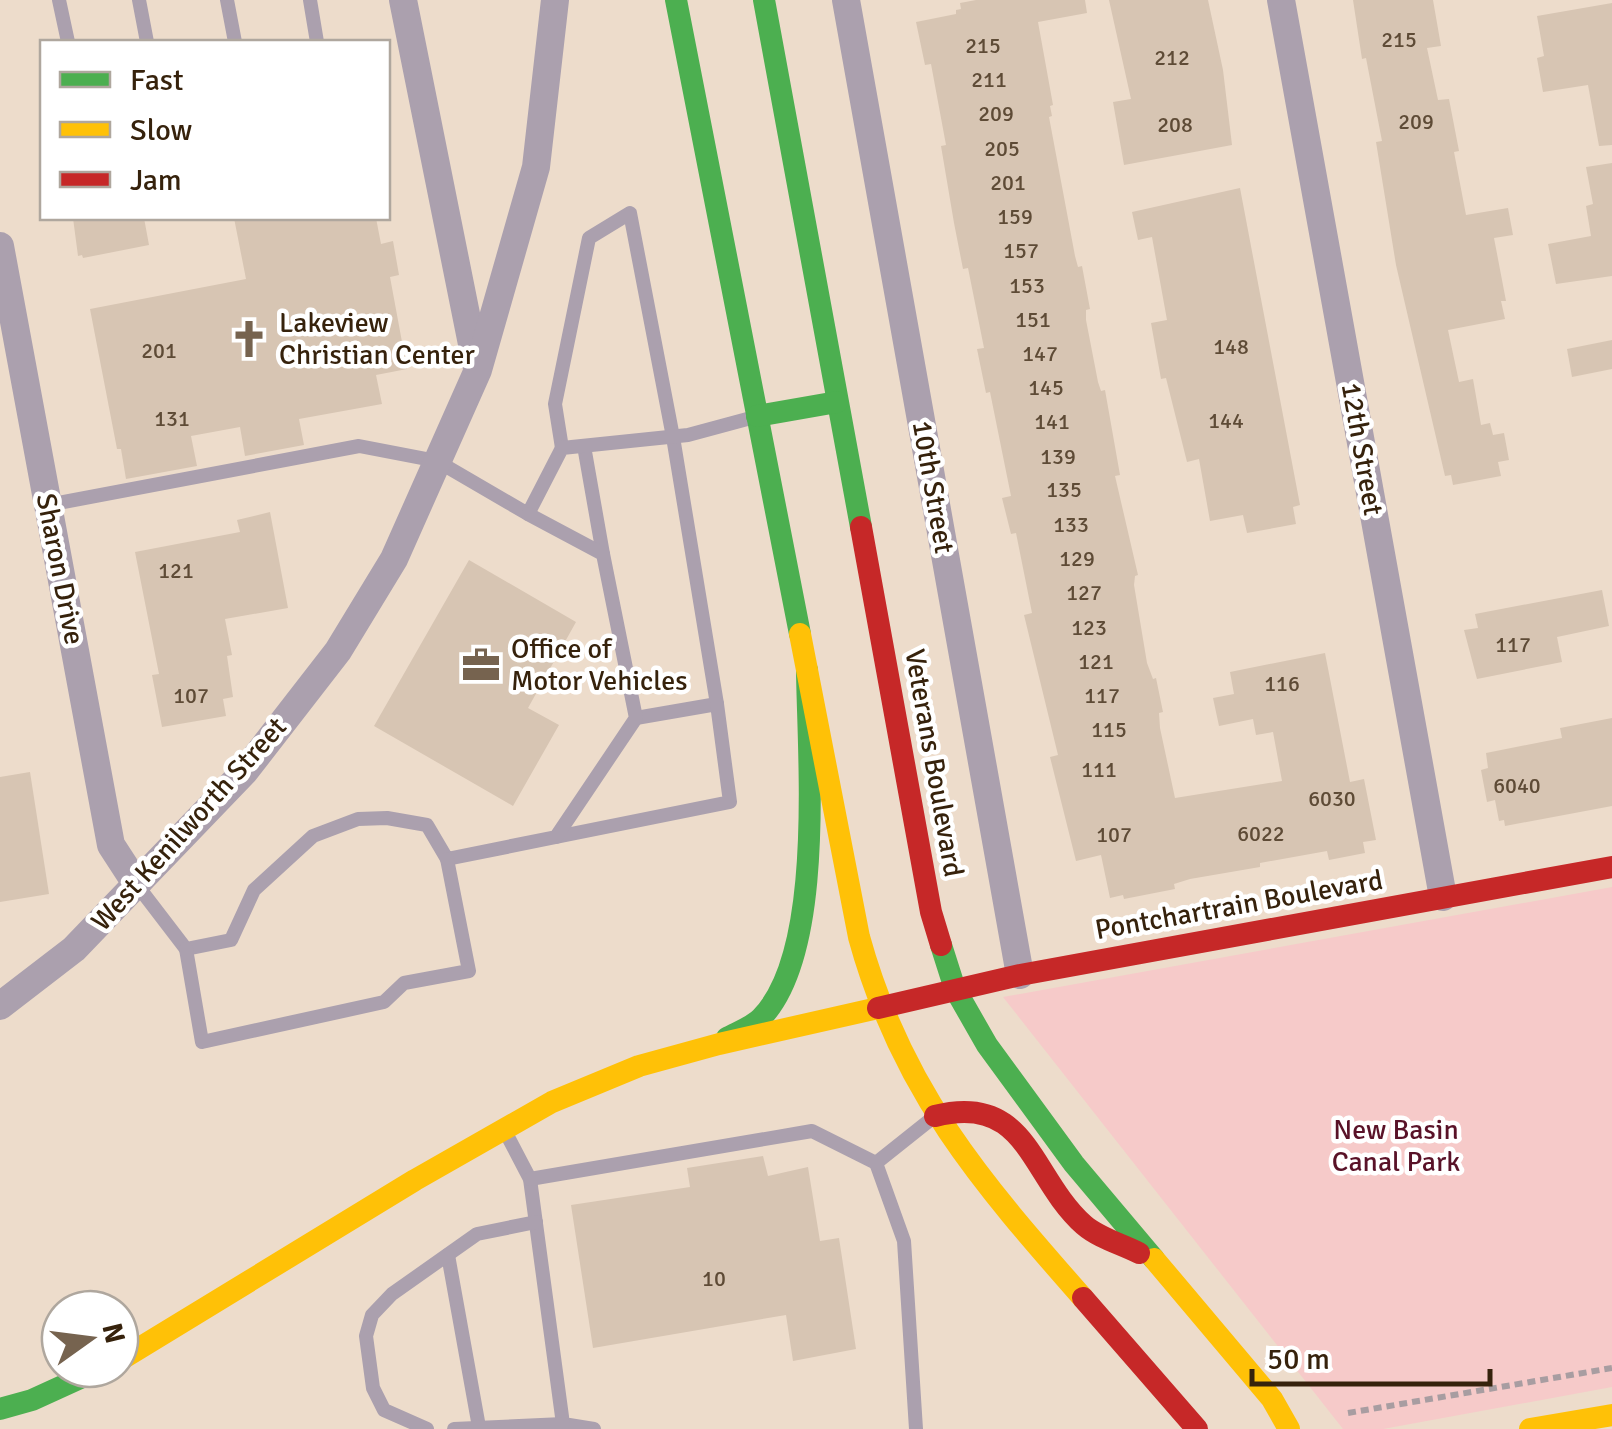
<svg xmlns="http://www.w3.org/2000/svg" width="1612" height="1429" font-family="Signika,sans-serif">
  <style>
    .green { fill: #f6cac9 }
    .building { fill: #d7c5b3 }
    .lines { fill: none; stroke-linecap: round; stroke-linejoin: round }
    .path { stroke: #a89da1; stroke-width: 6; stroke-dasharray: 8 5; stroke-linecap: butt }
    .lane { stroke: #aba0ae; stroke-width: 14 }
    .street { stroke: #aba0ae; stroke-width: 28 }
    .fast { stroke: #4caf50; stroke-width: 22 }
    .slow { stroke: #ffc107; stroke-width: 22 }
    .jam { stroke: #c62828; stroke-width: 22 }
    .labels { text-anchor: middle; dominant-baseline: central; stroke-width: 9; stroke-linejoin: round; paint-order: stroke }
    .number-label { font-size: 22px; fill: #5e4b36 }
    .poi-label { font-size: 28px; fill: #36220c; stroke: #fff; text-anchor: start }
    .street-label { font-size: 28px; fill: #36220c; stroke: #fff }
    .park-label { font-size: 28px; fill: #591228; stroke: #fff }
  </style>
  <rect width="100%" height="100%" fill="#eddccb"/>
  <!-- green -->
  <polygon class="green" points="1612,887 1612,1387 1383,1429 1343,1429 1003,997"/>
  <!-- building -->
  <g class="building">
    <polygon points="976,0 1085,0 1087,13 1038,22 1053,105 1050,106 1052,116 1049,117 1075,256 1078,267 1082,266 1090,309 1086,310 1086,320 1098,382 1101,391 1105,390 1120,475 1115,476 1138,575 1135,576 1134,585 1147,663 1153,679 1156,678 1163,712 1159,713 1160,728 1175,798 1282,781 1273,732 1256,735 1253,719 1219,726 1213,698 1234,694 1230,672 1325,653 1350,782 1364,779 1376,840 1363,842 1365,853 1329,860 1327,851 1260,863 1260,867 1190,879 1174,884 1175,889 1124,899 1123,895 1110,898 1101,855 1076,861 1050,757 1058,755 1024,615 1032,613 1016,533 1011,534 1002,498 1011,496 990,392 986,393 977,349 984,348 968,268 963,269 954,223 941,146 946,145 931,64 925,65 916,22 956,14 956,10 961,9 960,3"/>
    <polygon points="1109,0 1208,0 1223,70 1232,145 1124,165 1113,102 1131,99"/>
    <polygon points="1353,0 1433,0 1441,46 1427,48 1438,100 1449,99 1459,151 1454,152 1466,215 1508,208 1513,235 1494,238 1506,301 1501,301 1505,319 1448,330 1459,382 1473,379 1481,425 1490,423 1493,435 1504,433 1509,460 1498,462 1501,476 1453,485 1451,475 1445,476 1396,265 1376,142 1382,141 1366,58 1362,59"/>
    <polygon points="1612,3 1612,145 1599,146 1588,85 1543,92 1537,58 1544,56 1537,16"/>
    <polygon points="1612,163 1612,276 1556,284 1548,244 1591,236 1586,206 1593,204 1586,167"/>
    <polygon points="1240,188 1300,505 1293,507 1296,524 1247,533 1243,515 1210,521 1199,459 1187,462 1166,378 1161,379 1151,323 1167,320 1152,237 1138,240 1132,212"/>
    <polygon points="73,218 144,218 149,245 83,258 82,255 78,256"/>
    <polygon points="234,218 376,218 381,244 393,241 399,275 390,277 407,369 376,375 382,404 299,419 304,445 245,456 240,427 191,436 197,466 126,479 121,449 117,449 90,309 246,279"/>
    <polygon points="1612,340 1612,369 1572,377 1567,349"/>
    <polygon points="270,512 288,608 225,619 232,655 227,656 233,697 223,699 226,716 162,727 152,675 159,674 135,552 240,532 237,520"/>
    <polygon points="469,560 576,622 528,708 559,725 513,806 374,726"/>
    <polygon points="1602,590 1609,626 1557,637 1562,662 1477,679 1464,630 1478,628 1475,614"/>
    <polygon points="1612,718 1612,806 1505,826 1504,820 1499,821 1495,800 1487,802 1481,770 1488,768 1486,753 1562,738 1560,728"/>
    <polygon points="30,772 49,894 0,902 0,777"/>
    <polygon points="763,1156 768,1176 808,1167 820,1241 839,1238 856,1349 793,1361 786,1315 593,1348 571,1205 690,1187 687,1168"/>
  </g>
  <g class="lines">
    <!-- path -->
    <polyline class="path" points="1348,1413 1612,1368"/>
    <!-- lane -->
    <g class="lane">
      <polyline points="59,0 68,42"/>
      <polyline points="139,0 147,42"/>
      <polyline points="227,0 235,42"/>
      <polyline points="310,0 317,42"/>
      <polyline points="584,446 603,554"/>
      <polyline points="562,448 555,404 589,238 630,213 673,437 717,704 636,718"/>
      <polyline points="48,505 359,446 437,461 528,514 562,448 688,435 751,418"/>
      <polyline points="556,837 730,802 717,704"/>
      <polyline points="137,885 186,949 231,940 254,890 313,836 358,819 387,818 427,825 447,859 556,837 636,718 603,554 528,514"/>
      <polyline points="186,949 202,1042 384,1002 404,983 469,971 447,859"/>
      <polyline points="507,1135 530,1179 563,1424 594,1429"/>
      <polyline points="530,1179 812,1131 876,1163"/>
      <polyline points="448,1255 479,1427"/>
      <polyline points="427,1429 384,1410 373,1388 366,1336 372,1315 392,1294 477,1234 536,1222"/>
      <polyline points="454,1429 563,1424"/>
      <polyline points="916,1429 904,1241 876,1163 930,1120"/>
    </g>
    <!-- street -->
    <g class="street">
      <polyline points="403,0 476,364"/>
      <polyline points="846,0 1020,975"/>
      <polyline points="1281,0 1443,897"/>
      <polyline points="0,246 111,845 137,885"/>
      <polyline points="0,1006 74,949 245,771 338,651 394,559 478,370 536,167 555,0"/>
    </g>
    <!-- fast -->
    <g class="fast">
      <polyline points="676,0 800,634"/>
      <polyline points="764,0 861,527"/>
      <polyline points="757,416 837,402"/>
      <polyline points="941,945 955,989 987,1045 1074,1164 1154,1259"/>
      <path d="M727 1038C738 1032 752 1027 761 1018 825 953 808 758 807 670"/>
      <polyline points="0,1409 32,1400 100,1369"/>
    </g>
    <!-- slow -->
    <g class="slow">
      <path d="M800 634 859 937C901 1090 981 1182 1083 1298"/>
      <polyline points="1154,1259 1272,1399 1289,1429"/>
      <polyline points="120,1360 415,1180 552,1102 639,1066 719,1044 878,1008"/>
      <polyline points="1530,1429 1612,1415"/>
    </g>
    <!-- jam -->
    <g class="jam">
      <polyline points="861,527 931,912 941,945"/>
      <polyline points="878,1008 1020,975 1612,867"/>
      <path d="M935 1116C1028 1092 1030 1177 1084 1225 1099 1238 1121 1244 1139 1253"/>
      <polyline points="1083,1298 1197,1429"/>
    </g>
  </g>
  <!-- icons -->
  <defs>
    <g id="church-bare" transform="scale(3)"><path d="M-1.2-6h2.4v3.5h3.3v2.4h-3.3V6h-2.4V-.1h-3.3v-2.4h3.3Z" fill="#76634f" stroke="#fff" stroke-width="2.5" paint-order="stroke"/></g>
    <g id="office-bare" transform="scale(3)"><path d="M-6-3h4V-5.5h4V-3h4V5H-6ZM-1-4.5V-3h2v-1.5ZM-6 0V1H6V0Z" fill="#76634f" stroke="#fff" stroke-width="2.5" paint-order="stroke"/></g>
  </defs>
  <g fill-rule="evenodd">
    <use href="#church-bare" x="249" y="339"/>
    <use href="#office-bare" x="481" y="665"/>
  </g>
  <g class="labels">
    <!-- number labels -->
    <g class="number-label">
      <text x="1399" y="39">215</text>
      <text x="983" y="45">215</text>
      <text x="1172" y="57">212</text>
      <text x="989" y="79">211</text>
      <text x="996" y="113">209</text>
      <text x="1416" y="121">209</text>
      <text x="1175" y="124">208</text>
      <text x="1002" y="148">205</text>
      <text x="1008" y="182">201</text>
      <text x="1015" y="216">159</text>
      <text x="1021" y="250">157</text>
      <text x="1027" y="285">153</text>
      <text x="1033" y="319">151</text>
      <text x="1231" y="346">148</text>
      <text x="159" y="350">201</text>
      <text x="1040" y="353">147</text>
      <text x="1046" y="387">145</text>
      <text x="172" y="418">131</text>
      <text x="1226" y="420">144</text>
      <text x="1052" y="421">141</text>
      <text x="1058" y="456">139</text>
      <text x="1064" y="489">135</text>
      <text x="1071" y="524">133</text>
      <text x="1077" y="558">129</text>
      <text x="176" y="570">121</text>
      <text x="1084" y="592">127</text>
      <text x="1089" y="627">123</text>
      <text x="1513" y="644">117</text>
      <text x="1096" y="661">121</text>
      <text x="1282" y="683">116</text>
      <text x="191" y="695">107</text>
      <text x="1102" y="695">117</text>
      <text x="1109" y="729">115</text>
      <text x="1099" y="769">111</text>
      <text x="1517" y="785">6040</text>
      <text x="1332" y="798">6030</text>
      <text x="1261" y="833">6022</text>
      <text x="1114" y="834">107</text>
      <text x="714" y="1278">10</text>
    </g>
    <!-- poi labels -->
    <g class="poi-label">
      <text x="279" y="323">Lakeview<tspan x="279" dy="32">Christian Center</tspan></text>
      <text x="511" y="649">Office of<tspan x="511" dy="32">Motor Vehicles</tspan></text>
    </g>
    <!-- street labels -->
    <g class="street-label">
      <text transform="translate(1362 449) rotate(80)">12th Street</text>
      <text transform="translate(933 487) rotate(80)">10th Street</text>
      <text transform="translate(60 569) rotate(79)">Sharon Drive</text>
      <text transform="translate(934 763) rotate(80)">Veterans Boulevard</text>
      <text transform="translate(189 824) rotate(-48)">West Kenilworth Street</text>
      <text transform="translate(1239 905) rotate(-10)">Pontchartrain Boulevard</text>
    </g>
    <!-- park labels -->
    <g class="park-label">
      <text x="1396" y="1130">New Basin<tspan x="1396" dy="32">Canal Park</tspan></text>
    </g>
  </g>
  <!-- legend -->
  <rect x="40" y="40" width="350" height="180" fill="#ffffff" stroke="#afa79e" stroke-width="2.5"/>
  <rect x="60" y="72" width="50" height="15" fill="#4caf50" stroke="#afa79e" stroke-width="2.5"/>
  <text x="130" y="90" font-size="30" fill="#36220c">Fast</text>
  <rect x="60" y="122" width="50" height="15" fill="#ffc107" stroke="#afa79e" stroke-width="2.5"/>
  <text x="130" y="140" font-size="30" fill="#36220c">Slow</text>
  <rect x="60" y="172" width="50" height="15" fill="#c62828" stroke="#afa79e" stroke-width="2.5"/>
  <text x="130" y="190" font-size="30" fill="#36220c">Jam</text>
  <!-- north arrow -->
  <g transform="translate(90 1339) rotate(76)"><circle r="48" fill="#ffffff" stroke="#afa79e" stroke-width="2.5"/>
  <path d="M0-8L18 38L0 25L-18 38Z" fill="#76634f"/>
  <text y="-15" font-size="28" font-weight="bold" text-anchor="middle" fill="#36220c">N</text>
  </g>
  <!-- scale -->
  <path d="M1252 1369v15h238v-15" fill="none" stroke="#36220c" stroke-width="5"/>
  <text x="1267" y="1369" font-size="30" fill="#36220c" stroke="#ffffff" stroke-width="8" paint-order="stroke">50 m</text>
</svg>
